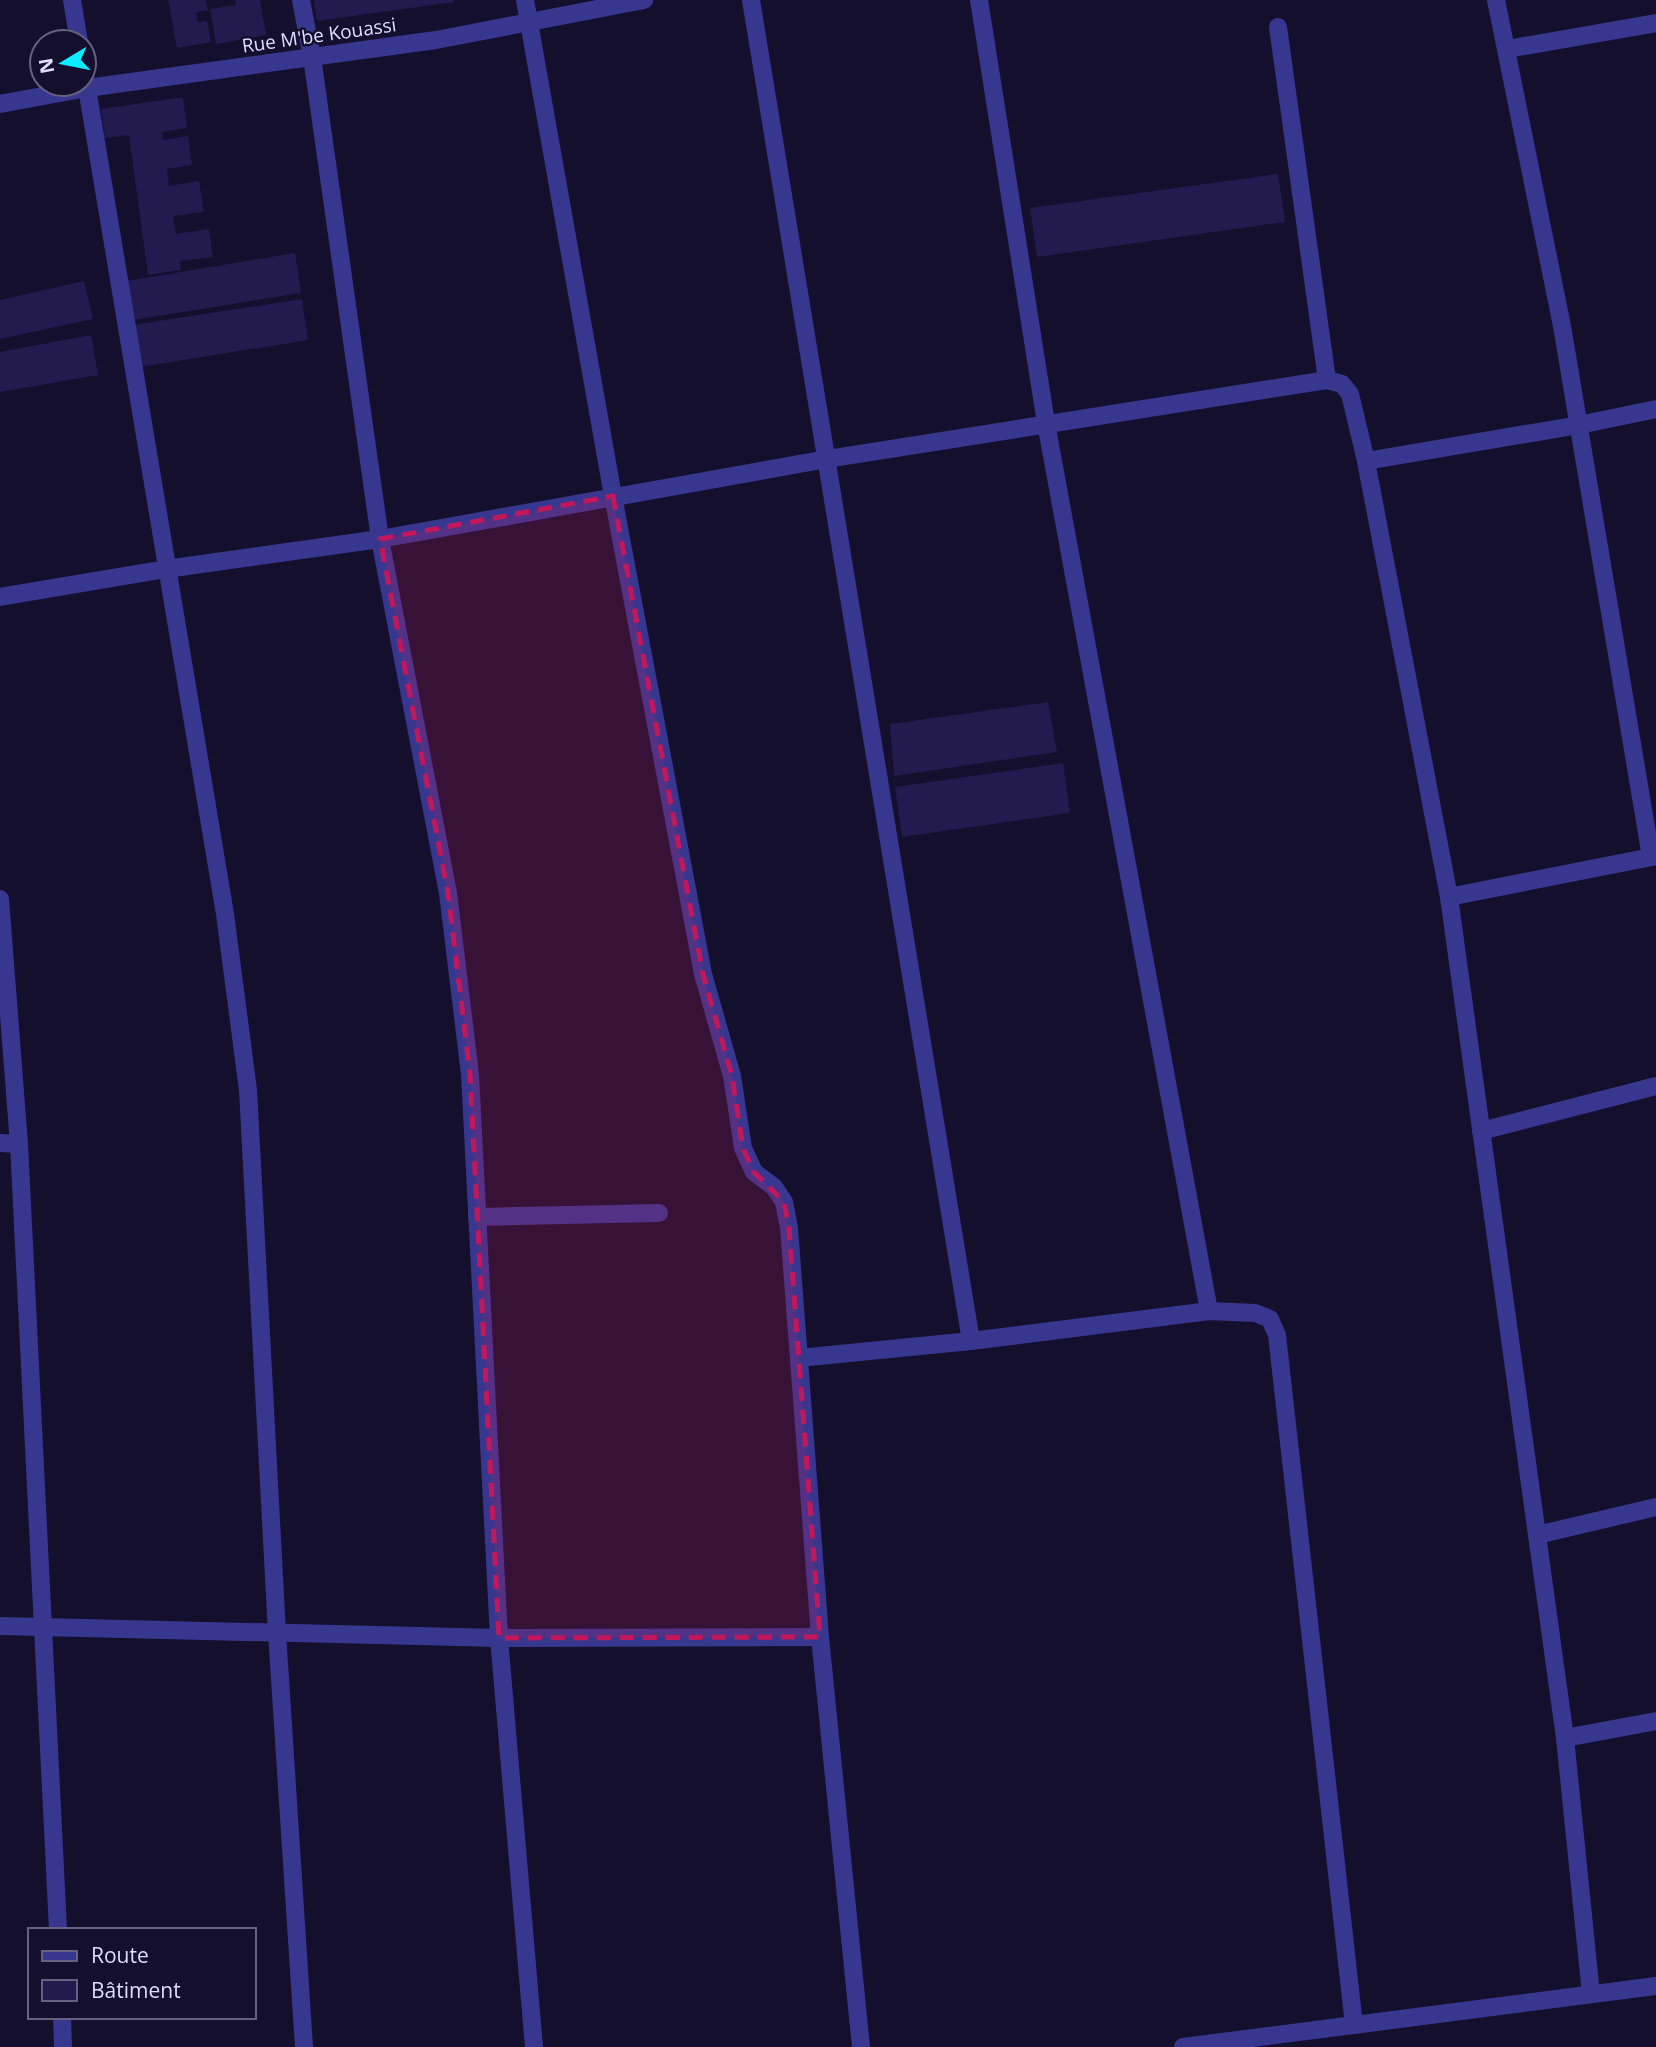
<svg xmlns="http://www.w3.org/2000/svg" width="1656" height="2047" font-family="'Open Sans',sans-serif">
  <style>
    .building { fill: #231a50 }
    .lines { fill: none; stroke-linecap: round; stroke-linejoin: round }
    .minor { stroke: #383790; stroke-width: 18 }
    .marked { fill: #c2185b; fill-opacity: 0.2; stroke: #c2185b; stroke-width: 5; stroke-dasharray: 14 9; stroke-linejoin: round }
    .labels { text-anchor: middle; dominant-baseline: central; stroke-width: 5; stroke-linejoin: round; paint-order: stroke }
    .street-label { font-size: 19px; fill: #dfdcff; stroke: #140f2d }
  </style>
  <rect width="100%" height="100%" fill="#140f2d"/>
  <!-- building -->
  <g class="building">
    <polygon points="168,0 206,0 208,10 196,12 198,22 207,21 211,42 177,48"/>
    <polygon points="235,0 260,0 266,35 216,44 210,9 236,5"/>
    <polygon points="314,0 454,0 454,2 317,21"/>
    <polygon points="183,97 187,128 162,132 163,140 188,136 192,165 167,169 169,186 199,181 204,212 173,216 176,234 209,229 213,257 180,261 181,270 148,275 129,135 105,138 101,109"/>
    <polygon points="1278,174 1285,222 1037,257 1030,208"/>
    <polygon points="295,253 301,293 133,320 127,281"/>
    <polygon points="84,281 93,319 0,339 0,300"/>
    <polygon points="302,299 308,340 140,367 133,325"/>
    <polygon points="91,335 98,375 0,392 0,352"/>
    <polygon points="1048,702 1057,752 894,776 890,724"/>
    <polygon points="1063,763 1070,813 902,837 895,787"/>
  </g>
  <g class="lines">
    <!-- minor -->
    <g class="minor">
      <polyline points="72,0 79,42"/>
      <polyline points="301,0 312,57 380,539 448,893 470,1074 499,1638 534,2047"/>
      <polyline points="525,0 613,496 703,974 732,1076 743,1148 754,1172 774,1187 784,1202 789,1228 820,1637 861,2047"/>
      <polyline points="751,0 971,1341"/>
      <polyline points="979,0 1046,423 1209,1311"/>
      <polyline points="1496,0 1562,326 1651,857"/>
      <polyline points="1278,27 1327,380"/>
      <polyline points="1507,49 1656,23"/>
      <polyline points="84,70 225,914 248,1090 277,1633 304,2047"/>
      <polyline points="0,104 87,88 436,40 644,0"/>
      <polyline points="1366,461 1579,425 1656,409"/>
      <polyline points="0,597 166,569 380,539 827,459 1327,380 1342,384 1350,394 1366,461 1449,897 1565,1738 1591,1994"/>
      <polyline points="1449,897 1656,856"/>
      <polyline points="0,899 19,1144 58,1930"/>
      <polyline points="1481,1131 1656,1086"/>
      <polyline points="0,1143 19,1144"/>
      <polyline points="477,1217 659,1213"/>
      <polyline points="799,1358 971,1341 1209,1311 1255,1313 1270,1319 1277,1335 1354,2025"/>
      <polyline points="1537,1535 1656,1507"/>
      <polyline points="0,1626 499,1638 820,1637"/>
      <polyline points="1565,1738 1656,1721"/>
      <polyline points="62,2017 63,2047"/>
      <polyline points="1183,2047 1656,1986"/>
    </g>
  </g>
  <!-- marked area -->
  <path class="marked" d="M613 496 703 974 732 1076 743 1148 754 1172 784 1202 789 1228 820 1637 499 1638 470 1074 448 893 380 539Z"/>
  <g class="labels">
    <!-- street labels -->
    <g class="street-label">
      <text transform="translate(319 35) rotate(-8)">Rue M'be Kouassi</text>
    </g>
  </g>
  <!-- legend -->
  <rect x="28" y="1928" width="228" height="91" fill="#140f2d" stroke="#656181" stroke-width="2"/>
  <rect x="42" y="1951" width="35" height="10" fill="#383790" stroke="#656181" stroke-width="2"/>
  <text x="91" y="1963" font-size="21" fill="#dfdcff">Route</text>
  <rect x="42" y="1980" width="35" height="21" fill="#231a50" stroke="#656181" stroke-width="2"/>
  <text x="91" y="1998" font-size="21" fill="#dfdcff">Bâtiment</text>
  <!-- north arrow -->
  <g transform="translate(63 63) rotate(260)"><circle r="33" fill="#140f2d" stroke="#656181" stroke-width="2"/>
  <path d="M0-5L12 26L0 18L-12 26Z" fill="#08edff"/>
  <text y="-10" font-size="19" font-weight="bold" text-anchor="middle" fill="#dfdcff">N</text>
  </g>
</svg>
